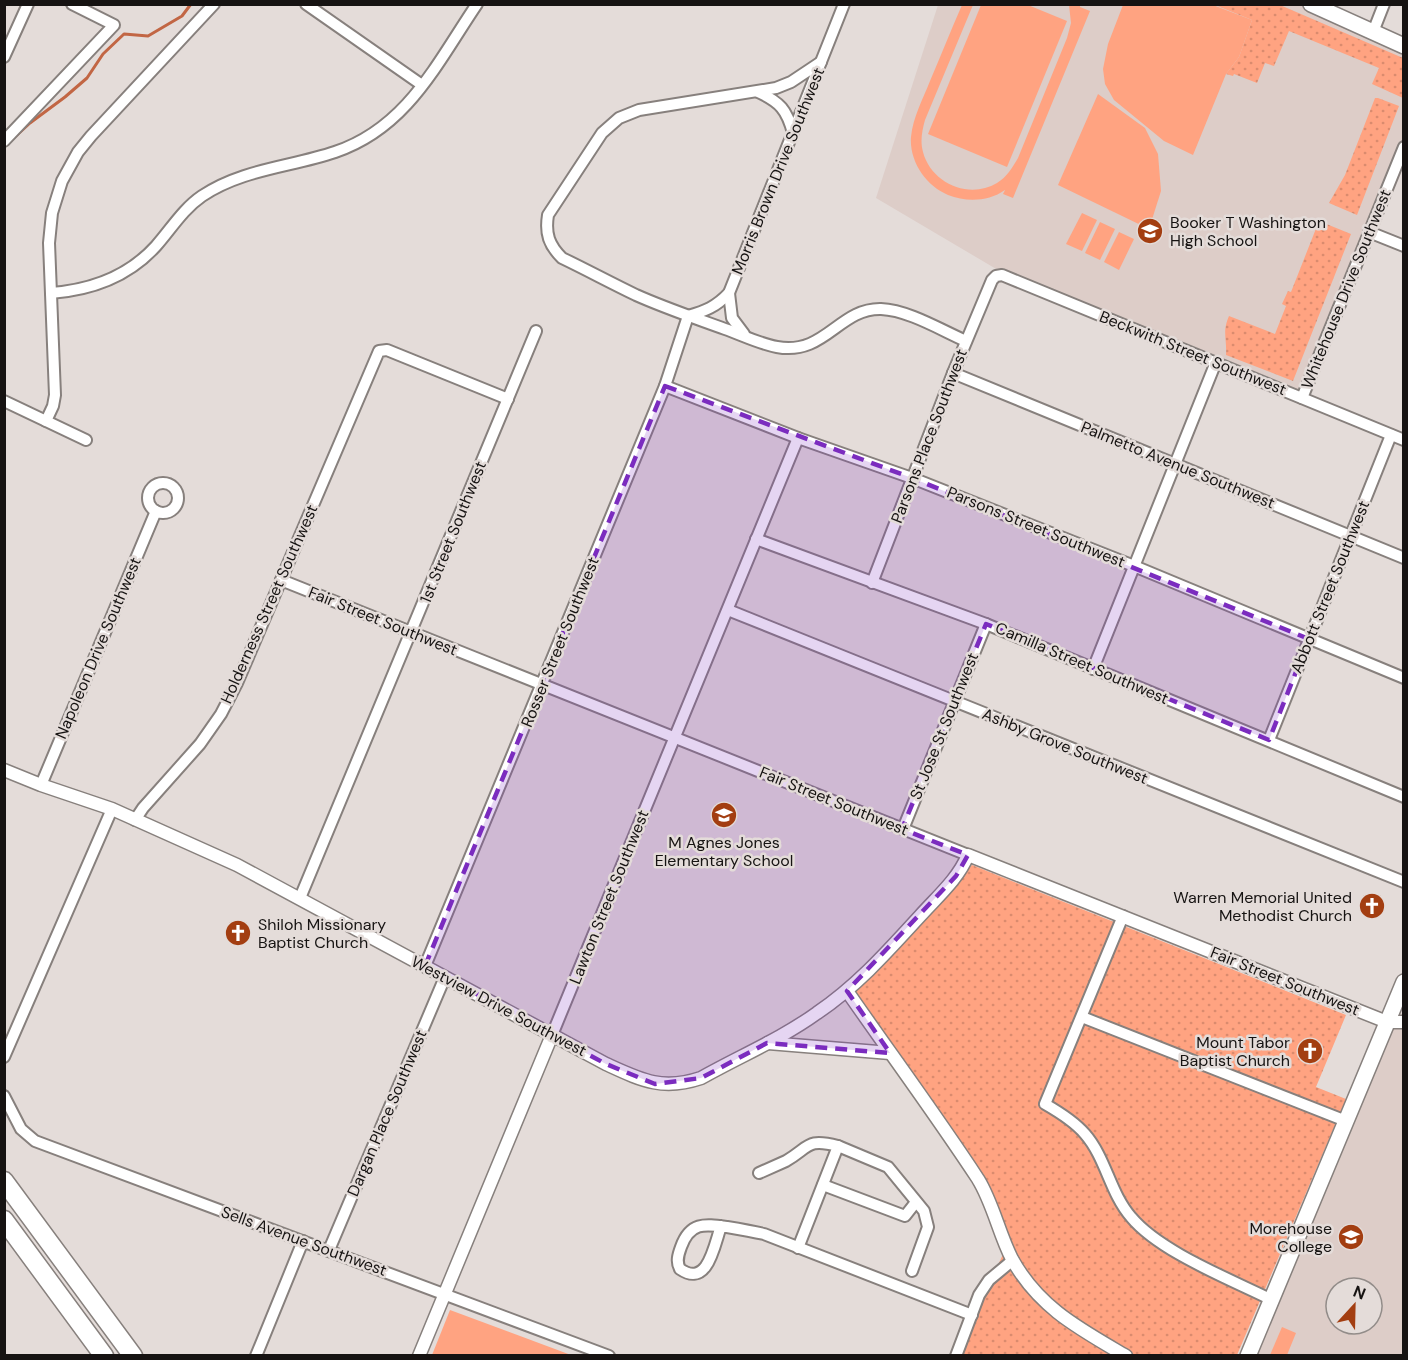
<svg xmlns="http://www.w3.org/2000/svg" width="1408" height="1360" font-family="'DM Sans',sans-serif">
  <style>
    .built { fill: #ddcdc8; fill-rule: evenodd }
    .grass { fill: url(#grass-dots) }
    .green { fill: #ffa381 }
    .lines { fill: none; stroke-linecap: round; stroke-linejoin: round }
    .stream { stroke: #c26644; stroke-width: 3 }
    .minor-casing { stroke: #87807d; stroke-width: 14 }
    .tertiary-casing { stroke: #87807d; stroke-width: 15 }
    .secondary-casing { stroke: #87807d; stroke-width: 18 }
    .motorway-casing { stroke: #87807d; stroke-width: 21 }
    .minor { stroke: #fff; stroke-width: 10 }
    .tertiary { stroke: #fff; stroke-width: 12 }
    .secondary { stroke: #fff; stroke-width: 15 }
    .motorway { stroke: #fff; stroke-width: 18 }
    .marked { fill: #7b2cbf; fill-opacity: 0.2; stroke: #7b2cbf; stroke-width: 4.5; stroke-dasharray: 12 8; stroke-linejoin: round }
    .labels { text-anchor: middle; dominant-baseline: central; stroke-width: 5; stroke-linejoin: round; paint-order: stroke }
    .street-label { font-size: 16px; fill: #161312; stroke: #e4dcd9 }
    .poi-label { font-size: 16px; fill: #161312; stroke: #e4dcd9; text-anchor: end }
  </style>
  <defs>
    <pattern id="grass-dots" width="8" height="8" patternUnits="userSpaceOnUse" patternTransform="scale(1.5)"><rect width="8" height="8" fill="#ffa381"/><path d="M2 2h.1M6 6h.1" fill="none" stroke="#da8b6e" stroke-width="1.8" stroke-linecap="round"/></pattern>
  </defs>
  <rect width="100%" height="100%" fill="#e4dcd9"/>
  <!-- built -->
  <g class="built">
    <polygon points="938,5 1309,5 1403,48 1403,147 1302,398 1003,273 876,198"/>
    <path d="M1387 1022H1403V1355L1250 1356ZM1336 1288H1372V1324H1336Z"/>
  </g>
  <!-- grass -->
  <g class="grass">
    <polygon points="1215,5 1280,5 1403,58 1403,98 1372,84 1379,68 1289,31 1274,66 1265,63 1257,83 1234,74 1233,76 1226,74 1239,57 1252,20"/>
    <polygon points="1375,98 1378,98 1399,106 1357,215 1329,203 1345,175"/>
    <path d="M1319 221 1351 234 1293 381 1226 355C1227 338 1222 332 1229 316L1275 334 1286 306 1282 304 1288 291 1291 292Z"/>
    <polygon points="972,865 1346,1015 1316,1087 1346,1099 1237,1355 962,1355 977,1310 1005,1250 986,1207 963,1164 846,997"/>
  </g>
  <!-- green -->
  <g class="green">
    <path d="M962 5H973L925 120C922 131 920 141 923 152 931 183 969 200 997 183 1007 177 1012 168 1018 158L1067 38 1071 23 1069 5H1080V7L1090 11 1013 198 1003 194 1005 190C988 202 966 202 948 195 926 186 909 161 911 137 913 117 923 99 930 81 941 55 951 30 962 5Z"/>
    <polygon points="981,5 1028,5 1067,21 1007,167 928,134"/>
    <polygon points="1123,5 1213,5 1252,20 1239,57 1226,74 1193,155 1164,141 1114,100 1105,84 1103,69 1108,44"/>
    <polygon points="1098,94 1145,128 1158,154 1161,191 1149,229 1058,185"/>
    <polygon points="1082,213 1097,220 1082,251 1066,244"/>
    <polygon points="1100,222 1115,229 1100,260 1085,253"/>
    <polygon points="1119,232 1134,239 1119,270 1104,262"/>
    <polygon points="450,1310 571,1355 432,1355"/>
    <polygon points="1282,1327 1296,1333 1287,1355 1270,1355"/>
  </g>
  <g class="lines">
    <!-- stream -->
    <polyline class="stream" points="4,147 30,123 65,97 87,78 103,54 124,34 148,36 182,16 191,4"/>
    <!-- minor casing -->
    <g class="minor-casing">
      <g id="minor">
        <polyline points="306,4 422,85"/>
        <polyline points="1373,32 1384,4"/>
        <polyline points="4,57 28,4"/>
        <path d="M821 62 791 82 776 88 639 110 619 118 602 133 548 215C545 234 549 245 562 258 587 270 611 283 636 295 665 308 695 318 725 329 742 335 760 344 777 347 825 356 839 308 881 309 908 310 941 330 966 341"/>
        <path d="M758 92C780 102 787 110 793 133"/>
        <polyline points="4,141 114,25 72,4"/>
        <polyline points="1369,232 1404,246"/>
        <path d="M51 293C91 290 128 277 156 246 171 229 183 209 202 196 242 169 291 167 335 152 407 128 437 63 477 4"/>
        <polyline points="729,293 732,318 744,334"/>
        <polyline points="953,373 1404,558"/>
        <polyline points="665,386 798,438 912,478 1134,566 1404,678"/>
        <polyline points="1302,398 1404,147"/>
        <polyline points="4,401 86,440"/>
        <polyline points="46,421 53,406 55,395 49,243 52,213 62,181 78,152 91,136 214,4"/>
        <circle cx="163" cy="498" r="15"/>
        <polyline points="756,539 986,624 1404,797"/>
        <polyline points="281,580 968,855"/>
        <polyline points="872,583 953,373 992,280 996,276 1002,275 1404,440"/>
        <polyline points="728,610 1404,882"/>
        <polyline points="1093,669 1216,362"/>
        <polyline points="1269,740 1391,435"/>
        <polyline points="41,785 156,511"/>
        <polyline points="135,820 143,808 200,744 221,714 237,683 379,351 387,350 508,399"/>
        <polyline points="903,829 986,624"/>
        <polyline points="300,898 536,331"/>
        <path d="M1123 916 1045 1104C1059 1112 1074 1121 1085 1134 1106 1158 1110 1193 1131 1217 1160 1252 1230 1279 1272 1300"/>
        <path d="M425 966 665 386 688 316C705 311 716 307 729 293L844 4"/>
        <polyline points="1082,1017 1346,1121"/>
        <polyline points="552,1035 798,438"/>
        <polyline points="4,1057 112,809"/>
        <polyline points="4,1096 21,1129 35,1141 609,1356"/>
        <path d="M759 1173C768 1169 777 1165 786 1161 810 1147 806 1138 838 1146"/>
        <polyline points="823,1185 905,1216 916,1202"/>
        <path d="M721 1226C714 1246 708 1288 680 1269 676 1262 678 1255 681 1247 690 1222 704 1224 727 1227 739 1229 751 1231 764 1234L972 1315"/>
        <polyline points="798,1248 838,1146 888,1167 924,1211 928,1227 912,1271"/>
        <polyline points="329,1250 445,977"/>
        <polyline points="256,1356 303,1241"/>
        <polyline points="956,1356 979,1295 989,1280 1013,1260"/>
      </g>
    </g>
    <!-- tertiary casing -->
    <g class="tertiary-casing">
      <g id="tertiary">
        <path d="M4 770 41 785 112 809 237 865 606 1064C641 1080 662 1091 701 1078 740 1056 781 1039 817 1013 857 986 888 951 920 916 938 896 958 879 968 855L1387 1022H1404"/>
        <path d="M847 991C890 1053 936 1115 978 1179 993 1203 999 1234 1012 1259 1039 1308 1080 1329 1126 1356"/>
        <polyline points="768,1043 890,1053"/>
        <polyline points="419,1356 552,1035"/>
      </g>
    </g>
    <!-- secondary casing -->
    <g class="secondary-casing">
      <g id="secondary">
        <polyline points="1311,4 1404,46"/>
        <polyline points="1248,1356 1404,982"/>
      </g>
    </g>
    <!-- motorway casing -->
    <g class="motorway-casing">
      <g id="motorway">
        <polyline points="4,1181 133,1356"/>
        <polyline points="4,1220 104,1356"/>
      </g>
    </g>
    <!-- minor -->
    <use href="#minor" class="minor"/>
    <!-- tertiary -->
    <use href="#tertiary" class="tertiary"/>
    <!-- secondary -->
    <use href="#secondary" class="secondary"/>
    <!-- motorway -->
    <use href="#motorway" class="motorway"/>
  </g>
  <!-- marked area -->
  <path class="marked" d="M665 386 912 478 1309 639 1269 740 986 624 902 829 968 855 956 876 847 991 890 1053 767 1043 701 1078 655 1084 606 1064 425 966Z"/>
  <!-- icons -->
  <defs>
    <g id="school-disc" transform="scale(1.35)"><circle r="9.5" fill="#a33e11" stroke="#e4dcd9"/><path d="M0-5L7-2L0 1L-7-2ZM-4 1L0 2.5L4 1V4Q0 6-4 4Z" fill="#fff"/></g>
    <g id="church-disc" transform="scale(1.35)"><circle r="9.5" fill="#a33e11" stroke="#e4dcd9"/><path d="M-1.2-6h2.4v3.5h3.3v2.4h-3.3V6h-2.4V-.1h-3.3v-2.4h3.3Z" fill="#fff"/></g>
    <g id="university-disc" transform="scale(1.35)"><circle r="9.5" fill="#a33e11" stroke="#e4dcd9"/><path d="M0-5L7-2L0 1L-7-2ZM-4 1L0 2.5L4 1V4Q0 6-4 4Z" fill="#fff"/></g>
  </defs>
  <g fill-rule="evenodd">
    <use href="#school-disc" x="1150" y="231"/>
    <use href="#school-disc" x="724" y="815"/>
    <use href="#church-disc" x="1372" y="906"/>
    <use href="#church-disc" x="238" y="933"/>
    <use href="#church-disc" x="1310" y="1051"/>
    <use href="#university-disc" x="1351" y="1237"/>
  </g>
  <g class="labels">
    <!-- street labels -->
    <g class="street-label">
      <text transform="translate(778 171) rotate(-68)">Morris Brown Drive Southwest</text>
      <text transform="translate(1346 289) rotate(-68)">Whitehouse Drive Southwest</text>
      <text transform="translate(1193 353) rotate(22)">Beckwith Street Southwest</text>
      <text transform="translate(929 436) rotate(-69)">Parsons Place Southwest</text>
      <text transform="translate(1178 465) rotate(22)">Palmetto Avenue Southwest</text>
      <text transform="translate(1036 527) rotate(22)">Parsons Street Southwest</text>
      <text transform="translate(453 532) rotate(-68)">1st Street Southwest</text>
      <text transform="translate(1330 587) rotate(-68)">Abbott Street Southwest</text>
      <text transform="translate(269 604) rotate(-66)">Holderness Street Southwest</text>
      <text transform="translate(383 621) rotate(22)">Fair Street Southwest</text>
      <text transform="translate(560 642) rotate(-68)">Rosser Street Southwest</text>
      <text transform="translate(98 648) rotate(-67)">Napoleon Drive Southwest</text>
      <text transform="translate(1082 663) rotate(23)">Camilla Street Southwest</text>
      <text transform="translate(944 726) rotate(-68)">St Jose St Southwest</text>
      <text transform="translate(1065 746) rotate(22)">Ashby Grove Southwest</text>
      <text transform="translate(834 801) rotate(22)">Fair Street Southwest</text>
      <text transform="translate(609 897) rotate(-68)">Lawton Street Southwest</text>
      <text transform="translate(1285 981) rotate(22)">Fair Street Southwest</text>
      <text transform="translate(499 1006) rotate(28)">Westview Drive Southwest</text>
      <text transform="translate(387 1113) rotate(-67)">Dargan Place Southwest</text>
      <text transform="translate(304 1241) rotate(20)">Sells Avenue Southwest</text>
    </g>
    <!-- poi labels -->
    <g class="poi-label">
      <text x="1170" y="222" text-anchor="start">Booker T Washington<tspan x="1170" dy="18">High School</tspan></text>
      <text x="724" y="842" text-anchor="middle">M Agnes Jones<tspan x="724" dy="18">Elementary School</tspan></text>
      <text x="1352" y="897">Warren Memorial United<tspan x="1352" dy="18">Methodist Church</tspan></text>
      <text x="258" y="924" text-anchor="start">Shiloh Missionary<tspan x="258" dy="18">Baptist Church</tspan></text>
      <text x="1290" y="1042">Mount Tabor<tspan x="1290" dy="18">Baptist Church</tspan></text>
      <text x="1332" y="1228">Morehouse<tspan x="1332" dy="18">College</tspan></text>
    </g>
  </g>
  <!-- border -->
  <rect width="1408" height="1360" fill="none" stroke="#161312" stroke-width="12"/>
  <!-- north arrow -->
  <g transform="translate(1354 1306) rotate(22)"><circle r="28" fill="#e4dcd9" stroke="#928c89" stroke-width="1.5"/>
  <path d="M0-4.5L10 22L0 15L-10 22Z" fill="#a33e11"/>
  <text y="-9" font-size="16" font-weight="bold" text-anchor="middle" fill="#161312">N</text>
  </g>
</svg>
